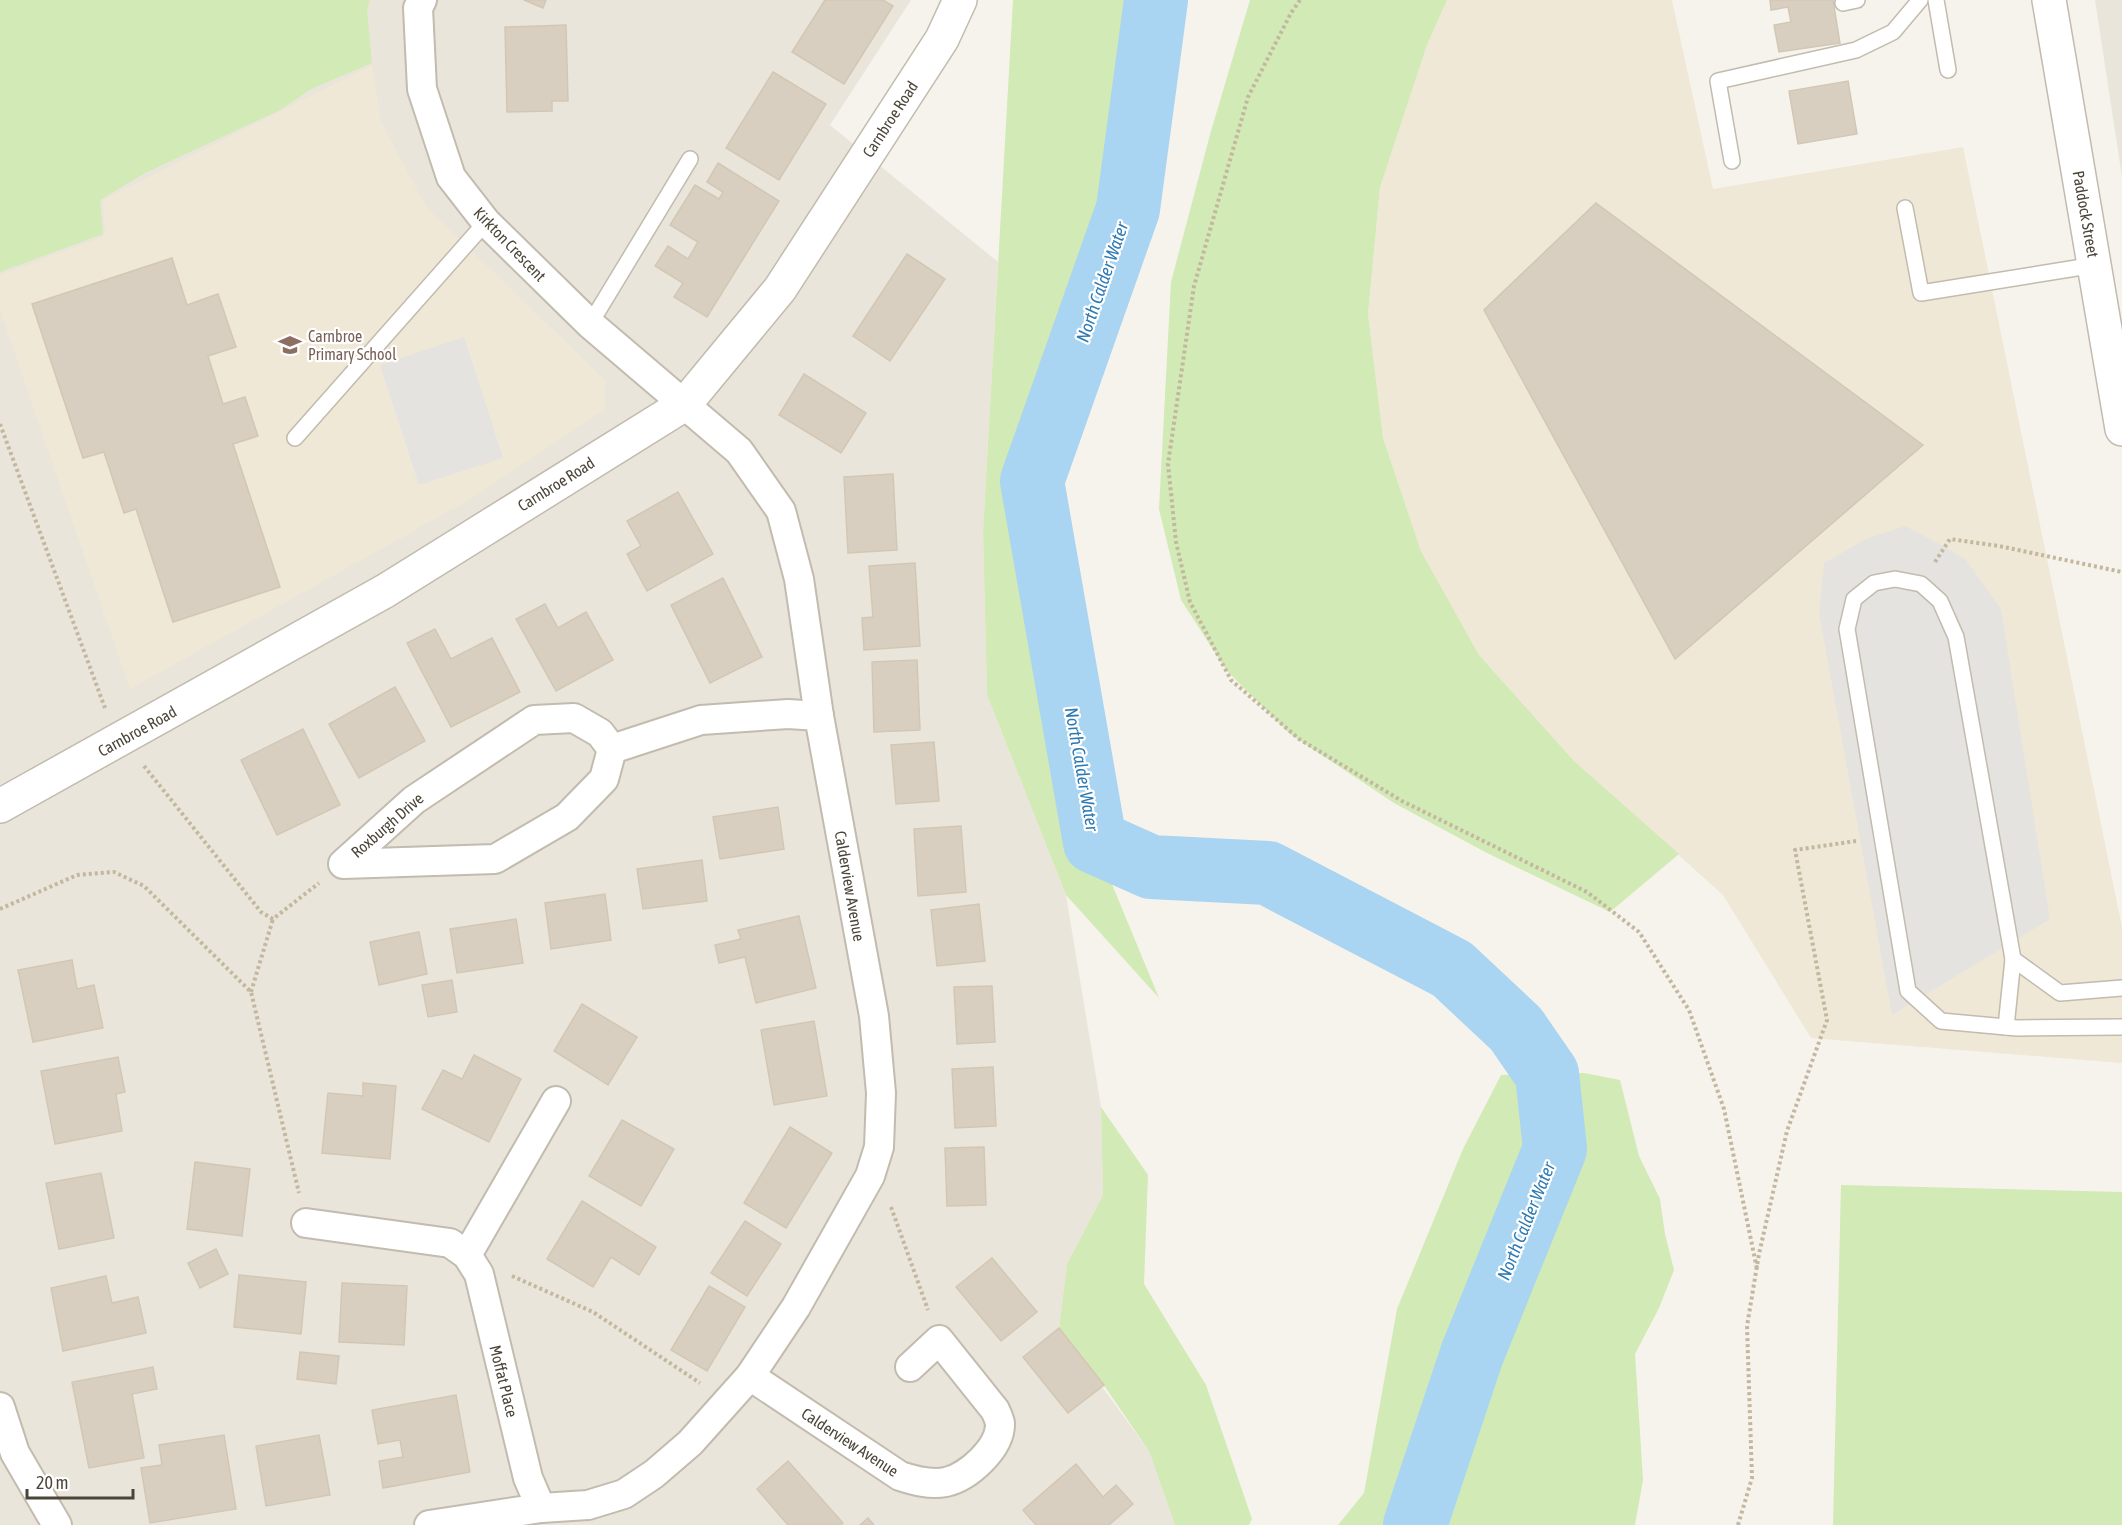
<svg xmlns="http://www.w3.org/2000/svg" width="2122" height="1525" font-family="'Asap Condensed',sans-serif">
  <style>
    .residential { fill: #eae5da }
    .education { fill: #efe8d6 }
    .green { fill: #d2eab5 }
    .parking { fill: #e5e3e0 }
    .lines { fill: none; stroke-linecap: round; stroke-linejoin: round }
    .river { stroke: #a9d4f2; stroke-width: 64 }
    .building { fill: #d8cfc1; stroke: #d3c7b4; stroke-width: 1.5 }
    .service-casing { stroke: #c2bbae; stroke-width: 18 }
    .minor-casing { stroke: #c2bbae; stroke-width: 32 }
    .tertiary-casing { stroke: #c2bbae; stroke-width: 36 }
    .path { stroke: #c4b79f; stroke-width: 4; stroke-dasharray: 3 3; stroke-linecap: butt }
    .service { stroke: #fff; stroke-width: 15 }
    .minor { stroke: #fff; stroke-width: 28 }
    .tertiary { stroke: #fff; stroke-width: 33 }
    .labels { text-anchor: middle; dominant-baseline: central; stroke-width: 4.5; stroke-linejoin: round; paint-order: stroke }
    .street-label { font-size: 16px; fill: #4b4439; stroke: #fff }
    .education-label { font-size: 16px; fill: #785e54; stroke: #fff; text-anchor: start }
    .water-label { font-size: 18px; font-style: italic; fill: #2e7ab2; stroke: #fff }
  </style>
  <rect width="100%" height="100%" fill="#f6f3ec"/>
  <!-- residential -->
  <g class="residential">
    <polygon points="0,0 911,0 830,125 998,262 983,531 987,695 1066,895 1101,1107 1103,1195 1067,1264 1059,1328 1149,1451 1175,1525 0,1525"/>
    <polygon points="2095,0 2122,0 2122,177"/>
  </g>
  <!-- education -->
  <g class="education">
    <polygon points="1447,0 1672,0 1713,189 1963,147 2122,927 2122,1063 1811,1038 1723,895 1574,761 1479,655 1421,551 1383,438 1368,314 1380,186 1427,45"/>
    <polygon points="372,65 381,121 426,207 605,380 605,409 474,497 130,689 0,310 0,275 105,236 103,200"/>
  </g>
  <!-- green -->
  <g class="green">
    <polygon points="0,0 370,0 367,10 372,63 311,89 280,110 145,173 100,200 103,234 0,272"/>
    <polygon points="1013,0 1138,0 1123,164 1032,419 1047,646 1071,785 1159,998 1066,895 987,695 983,531"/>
    <polygon points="1250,0 1447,0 1427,45 1380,187 1368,314 1383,438 1421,551 1479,655 1574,761 1679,854 1610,912 1487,853 1394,803 1290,734 1227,671 1181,600 1159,509 1171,282 1211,131"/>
    <polygon points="1584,1073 1620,1080 1639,1156 1660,1199 1665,1234 1674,1270 1659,1308 1635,1354 1643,1480 1635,1525 1338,1525 1364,1493 1397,1309 1463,1149 1501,1075"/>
    <polygon points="1101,1107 1148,1175 1144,1284 1206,1385 1252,1519 1249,1525 1175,1525 1149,1451 1103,1384 1059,1328 1067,1264 1103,1195"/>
    <polygon points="1841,1185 2122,1192 2122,1525 1833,1525"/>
  </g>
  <!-- parking -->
  <g class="parking">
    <polygon points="464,337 503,458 419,485 380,365"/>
    <polygon points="1905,526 1947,548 1966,560 2001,609 2050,919 1892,1015 1819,613 1824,563 1866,539"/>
  </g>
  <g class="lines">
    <!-- river -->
    <polyline class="river" points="1156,0 1128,209 1032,481 1095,842 1151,867 1268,873 1452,969 1516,1029 1547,1074 1555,1149 1472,1354 1415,1525"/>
  </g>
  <!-- building -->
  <g class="building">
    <polygon points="524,0 546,0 543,8"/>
    <polygon points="825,0 883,0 893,6 844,84 792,52"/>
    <polygon points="1770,0 1833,0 1840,43 1779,52 1774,25 1791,22 1788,7 1771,10"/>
    <polygon points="566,25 568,101 552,101 552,111 507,112 505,27"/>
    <polygon points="773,72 826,104 779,180 726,148"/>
    <polygon points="1848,81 1857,134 1798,144 1789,91"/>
    <polygon points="718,163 779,201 707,317 674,297 683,283 655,266 668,246 688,259 698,242 670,225 695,185 719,199 723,192 707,182"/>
    <polygon points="1596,203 1923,445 1675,659 1484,310"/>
    <polygon points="907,254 945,279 890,361 853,336"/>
    <polygon points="172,258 187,305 218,294 236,347 208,356 223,404 245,397 258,436 233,444 280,587 173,622 136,509 124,513 104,452 83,458 32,304"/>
    <polygon points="804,374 866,413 841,453 779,415"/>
    <polygon points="893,474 897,550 848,553 844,477"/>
    <polygon points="678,492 713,554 647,591 627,554 641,546 627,521"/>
    <polygon points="915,563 920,646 864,650 862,618 873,617 869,566"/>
    <polygon points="723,578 762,657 710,683 671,605"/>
    <polygon points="545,604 558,628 586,612 613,660 556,691 516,619"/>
    <polygon points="435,629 451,659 492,638 520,692 451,727 407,643"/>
    <polygon points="917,660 920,730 874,732 872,662"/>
    <polygon points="395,687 425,741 359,778 329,724"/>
    <polygon points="303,729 340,805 277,835 241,760"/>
    <polygon points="934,742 939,801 896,804 891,745"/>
    <polygon points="778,807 784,849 720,859 713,817"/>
    <polygon points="961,826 966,892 918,896 914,829"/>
    <polygon points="702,860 707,901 643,909 637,869"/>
    <polygon points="605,894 611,940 551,949 545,903"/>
    <polygon points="979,904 985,961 937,966 931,910"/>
    <polygon points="799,916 816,988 756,1003 745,957 719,963 715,945 741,939 738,930"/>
    <polygon points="516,919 523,963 457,973 450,929"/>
    <polygon points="419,932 427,974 379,985 370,942"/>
    <polygon points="72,960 77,989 94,985 103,1028 33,1042 18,970"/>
    <polygon points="452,980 457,1012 428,1017 422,985"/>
    <polygon points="992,986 995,1042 957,1044 954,987"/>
    <polygon points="582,1004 637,1037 608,1085 554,1051"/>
    <polygon points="814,1021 827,1096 774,1105 761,1030"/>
    <polygon points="474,1055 521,1079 489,1142 422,1109 443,1070 462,1079"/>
    <polygon points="118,1057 125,1092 116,1094 122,1131 55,1144 41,1071"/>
    <polygon points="993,1067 996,1126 955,1128 952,1069"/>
    <polygon points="363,1083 396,1086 390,1159 322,1153 328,1093 363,1096"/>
    <polygon points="622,1120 674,1149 641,1206 589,1176"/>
    <polygon points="790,1127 832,1153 786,1228 744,1203"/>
    <polygon points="984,1147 986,1205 947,1206 945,1148"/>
    <polygon points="195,1162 250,1169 242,1236 187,1229"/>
    <polygon points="101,1173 114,1238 59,1249 46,1183"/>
    <polygon points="582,1201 656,1247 639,1275 611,1257 593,1287 547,1259"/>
    <polygon points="745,1221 781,1244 747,1296 711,1273"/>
    <polygon points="216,1249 228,1274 200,1288 188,1263"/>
    <polygon points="992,1258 1037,1312 1001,1341 956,1287"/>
    <polygon points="239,1275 306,1282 301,1334 234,1327"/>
    <polygon points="106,1276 112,1303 138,1297 146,1333 63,1351 51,1288"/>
    <polygon points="342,1283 407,1286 404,1345 339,1342"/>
    <polygon points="709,1286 745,1307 707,1371 671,1350"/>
    <polygon points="1059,1328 1104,1385 1068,1413 1023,1357"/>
    <polygon points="300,1352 339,1356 336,1384 297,1379"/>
    <polygon points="153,1367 157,1389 132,1394 144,1458 89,1468 72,1382"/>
    <polygon points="456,1395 470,1472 383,1488 379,1461 403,1457 400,1440 378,1444 372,1410"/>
    <polygon points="224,1435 236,1509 150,1523 141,1468 162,1465 159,1445"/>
    <polygon points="319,1435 330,1495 266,1506 256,1446"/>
    <polygon points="788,1461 843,1523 840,1525 788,1525 757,1489"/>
    <polygon points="1076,1464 1103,1497 1116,1485 1133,1504 1109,1525 1036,1525 1023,1510"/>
    <polygon points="868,1518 874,1525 860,1525"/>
  </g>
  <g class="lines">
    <!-- service casing -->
    <g class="service-casing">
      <g id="service">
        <polyline points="1936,0 1948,70"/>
        <polyline points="1843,3 1857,0"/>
        <polyline points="1732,161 1718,81 1856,50 1893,32 1920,0"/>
        <polyline points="1905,208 1921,293 2095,265"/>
        <polyline points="590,324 690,159"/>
        <polyline points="295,438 486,222"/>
        <polyline points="2122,988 2060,993 2013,959 1956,637 1940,601 1921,584 1895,579 1874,583 1854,599 1847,629 1908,991 1941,1021 2017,1028 2122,1027"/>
        <polyline points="2006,1027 2013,959"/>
      </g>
    </g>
    <!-- minor casing -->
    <g class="minor-casing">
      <g id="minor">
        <polyline points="422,0 418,8 422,89 451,177 486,222 590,324 739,451 781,511 799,579 819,716 874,1016 881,1093 879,1147 870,1176 796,1307 750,1376 690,1443 654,1474 624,1494 588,1505 541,1508 429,1525"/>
        <polyline points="612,749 600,733 574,718 534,720 414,800 343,864 495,859 567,817 604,779 612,749 701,720 788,714 819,716"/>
        <polyline points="306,1223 450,1243 467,1255 479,1274 528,1478 541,1508"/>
        <polyline points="467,1255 556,1101"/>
        <path d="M750 1376 900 1476C915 1481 930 1485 946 1482 968 1477 1001 1448 1000 1423 999 1419 997 1414 995 1410L939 1340 910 1367"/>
        <polyline points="0,1407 15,1453 57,1525"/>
      </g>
    </g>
    <!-- tertiary casing -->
    <g class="tertiary-casing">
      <g id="tertiary">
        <polyline points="2049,0 2122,429"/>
        <polyline points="0,806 385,591 685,404 780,289 942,39 960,0"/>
      </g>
    </g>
    <!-- path -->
    <g class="path">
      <polyline points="1300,0 1291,13 1248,97 1194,286 1168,464 1176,542 1190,602 1231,680 1299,739 1402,801 1587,892 1639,932 1689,1010 1724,1109 1757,1269"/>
      <polyline points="0,424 105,708"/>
      <polyline points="1935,562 1950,539 1999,546 2122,572"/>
      <polyline points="144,766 261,912 273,919 319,883"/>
      <polyline points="0,909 77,875 114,872 144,886 251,992 299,1193"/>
      <polyline points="251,992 273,919"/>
      <polyline points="891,1207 928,1310"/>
      <polyline points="512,1276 593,1312 700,1383"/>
      <polyline points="1738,1525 1752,1478 1747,1326 1759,1254 1787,1131 1827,1020 1795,850 1856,841"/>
    </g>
    <!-- service -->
    <use href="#service" class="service"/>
    <!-- minor -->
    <use href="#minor" class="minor"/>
    <!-- tertiary -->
    <use href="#tertiary" class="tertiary"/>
  </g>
  <!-- icons -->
  <defs>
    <g id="school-bare" transform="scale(1.8)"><path d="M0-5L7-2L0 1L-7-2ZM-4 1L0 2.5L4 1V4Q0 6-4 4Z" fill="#8d6e63" stroke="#fff" stroke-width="2.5" paint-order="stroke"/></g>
  </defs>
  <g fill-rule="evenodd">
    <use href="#school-bare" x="290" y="345"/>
  </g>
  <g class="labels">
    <!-- street labels -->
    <g class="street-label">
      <text transform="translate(890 119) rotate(-57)">Carnbroe Road</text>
      <text transform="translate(2086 214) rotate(80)">Paddock Street</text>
      <text transform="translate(510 244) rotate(46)">Kirkton Crescent</text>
      <text transform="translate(556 484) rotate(-32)">Carnbroe Road</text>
      <text transform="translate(137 731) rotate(-29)">Carnbroe Road</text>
      <text transform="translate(387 825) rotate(-41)">Roxburgh Drive</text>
      <text transform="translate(850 886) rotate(80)">Calderview Avenue</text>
      <text transform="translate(504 1381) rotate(76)">Moffat Place</text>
      <text transform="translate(850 1442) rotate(33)">Calderview Avenue</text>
    </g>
    <!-- education labels -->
    <g class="education-label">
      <text x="308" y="336">Carnbroe<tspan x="308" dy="18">Primary School</tspan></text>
    </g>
    <!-- water labels -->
    <g class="water-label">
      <text transform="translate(1102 282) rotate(-71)">North Calder Water</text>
      <text transform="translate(1082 769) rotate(80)">North Calder Water</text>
      <text transform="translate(1526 1221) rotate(-68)">North Calder Water</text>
    </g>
  </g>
  <!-- scale -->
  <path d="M27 1489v9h106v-9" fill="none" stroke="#4b4439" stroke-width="3"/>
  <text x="36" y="1489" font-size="18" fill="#4b4439" stroke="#ffffff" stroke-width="4.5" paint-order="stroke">20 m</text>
</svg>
